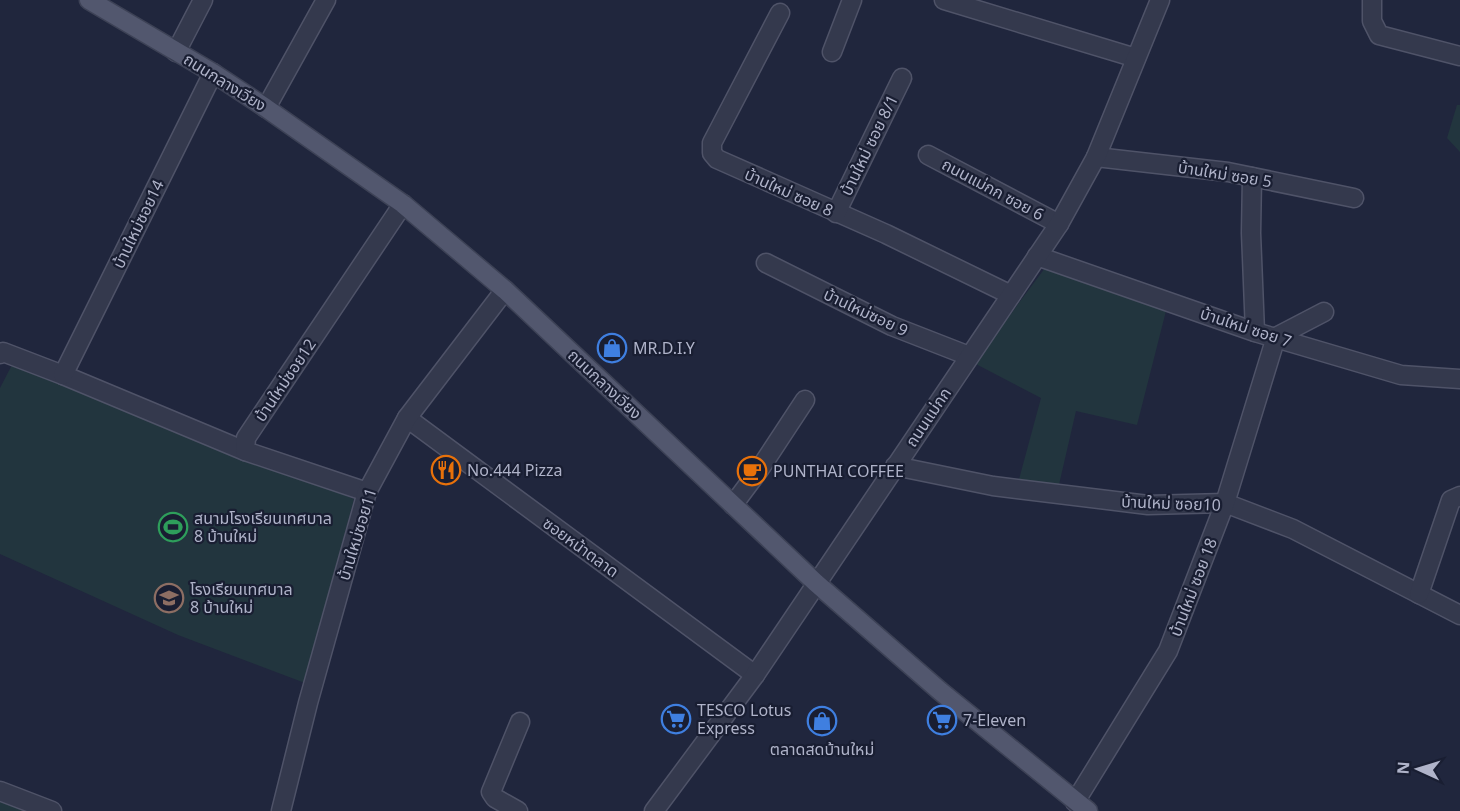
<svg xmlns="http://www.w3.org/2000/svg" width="1460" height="811" font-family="'Noto Sans','Noto Sans Thai',sans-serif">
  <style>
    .green { fill: #22353e }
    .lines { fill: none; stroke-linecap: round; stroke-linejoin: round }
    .minor-casing { stroke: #4f5368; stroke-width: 21 }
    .major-casing { stroke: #3d4256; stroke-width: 21 }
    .minor { stroke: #34394d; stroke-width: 18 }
    .major { stroke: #52576e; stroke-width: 18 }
    .labels { text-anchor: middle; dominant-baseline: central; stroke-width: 4.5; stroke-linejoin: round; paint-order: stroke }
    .street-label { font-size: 16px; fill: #afb3c9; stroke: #191e32 }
    .poi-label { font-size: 16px; fill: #afb3c9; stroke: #191e32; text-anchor: start }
  </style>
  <rect width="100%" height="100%" fill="#20263d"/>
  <!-- green -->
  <g class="green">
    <polygon points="1457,105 1460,105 1460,152 1447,138"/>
    <polygon points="1045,268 1166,311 1137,425 1076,411 1058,489 1018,483 1041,398 974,363"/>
    <polygon points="13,363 354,499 305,683 178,635 0,554 0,388"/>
    <polygon points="0,791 52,811 0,811"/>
  </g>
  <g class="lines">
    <!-- minor casing -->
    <g class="minor-casing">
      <g id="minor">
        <polyline points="944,0 1136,58"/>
        <polyline points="1372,0 1372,21 1379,35 1460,56"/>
        <polyline points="780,13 712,143 712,153 717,159 886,234 1011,295"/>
        <polyline points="176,52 203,0"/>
        <polyline points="832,52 852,0"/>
        <polyline points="266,108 326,0"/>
        <polyline points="928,155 1059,224"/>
        <polyline points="1096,157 1228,172 1354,198"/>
        <polyline points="1252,177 1251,233 1255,332"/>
        <polyline points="836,213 902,78"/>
        <polyline points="1037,256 1255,332 1401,375 1460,379"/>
        <polyline points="766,263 892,326 969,356"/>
        <polyline points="0,354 3,352 63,375 245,451"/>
        <polyline points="63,375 213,73"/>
        <polyline points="407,418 755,675"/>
        <polyline points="895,466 993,486 1148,505 1225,503 1293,529 1460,615"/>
        <polyline points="367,492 245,451 246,438 403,204"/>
        <polyline points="733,505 759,470 805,400"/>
        <polyline points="1419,594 1451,500 1460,496"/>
        <polyline points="0,791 52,811"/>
        <polyline points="1075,802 1168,651 1225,503 1276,337 1324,312"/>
        <polyline points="281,811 308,703 367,492 407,418 505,290"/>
        <polyline points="518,811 495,798 491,792 520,722"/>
        <polyline points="654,811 755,675 1059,224 1096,157 1160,0"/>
      </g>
    </g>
    <!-- major casing -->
    <g class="major-casing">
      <polyline id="major" points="89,0 213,73 266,108 403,204 505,290 816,583 940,691 1088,811"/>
    </g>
    <!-- minor -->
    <use href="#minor" class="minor"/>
    <!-- major -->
    <use href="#major" class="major"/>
  </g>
  <!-- icons -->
  <defs>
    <g id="shop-ring" transform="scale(1.5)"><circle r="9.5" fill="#191e32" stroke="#3f7fe0" stroke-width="1.5"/><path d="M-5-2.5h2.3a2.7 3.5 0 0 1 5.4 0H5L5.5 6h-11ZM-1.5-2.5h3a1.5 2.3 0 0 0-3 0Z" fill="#3f7fe0"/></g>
    <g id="restaurant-ring" transform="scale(1.5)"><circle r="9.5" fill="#191e32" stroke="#e8710a" stroke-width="1.5"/><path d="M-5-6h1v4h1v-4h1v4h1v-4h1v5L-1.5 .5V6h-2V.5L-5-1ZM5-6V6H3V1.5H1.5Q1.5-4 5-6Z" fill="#e8710a"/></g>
    <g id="cafe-ring" transform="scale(1.5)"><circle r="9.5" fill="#191e32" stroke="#e8710a" stroke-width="1.5"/><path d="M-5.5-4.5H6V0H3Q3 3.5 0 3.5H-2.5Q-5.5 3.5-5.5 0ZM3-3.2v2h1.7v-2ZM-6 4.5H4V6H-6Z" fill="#e8710a"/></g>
    <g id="stadium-ring" transform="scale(1.5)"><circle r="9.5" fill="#191e32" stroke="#2e9e5b" stroke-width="1.5"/><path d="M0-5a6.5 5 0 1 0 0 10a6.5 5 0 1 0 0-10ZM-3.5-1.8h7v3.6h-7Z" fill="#2e9e5b"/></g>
    <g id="school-ring" transform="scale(1.5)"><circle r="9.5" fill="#191e32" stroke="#8d6e63" stroke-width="1.5"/><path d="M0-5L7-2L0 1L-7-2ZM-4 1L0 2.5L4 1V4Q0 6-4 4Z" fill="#8d6e63"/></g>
    <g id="supermarket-ring" transform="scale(1.5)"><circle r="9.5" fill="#191e32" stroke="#3f7fe0" stroke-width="1.5"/><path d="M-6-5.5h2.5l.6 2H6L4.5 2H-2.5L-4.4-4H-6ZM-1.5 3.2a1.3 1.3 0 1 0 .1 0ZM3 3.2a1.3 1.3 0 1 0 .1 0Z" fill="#3f7fe0"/></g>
  </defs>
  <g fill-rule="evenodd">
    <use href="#shop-ring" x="612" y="348"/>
    <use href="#restaurant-ring" x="446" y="470"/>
    <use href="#cafe-ring" x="752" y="471"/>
    <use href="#stadium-ring" x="173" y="527"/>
    <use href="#school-ring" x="169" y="598"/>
    <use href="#supermarket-ring" x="676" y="719"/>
    <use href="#supermarket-ring" x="942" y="720"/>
    <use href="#shop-ring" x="822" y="721"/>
  </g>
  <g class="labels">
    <!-- street labels -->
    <g class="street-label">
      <text transform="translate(225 82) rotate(32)">ถนนกลางเวียง</text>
      <text transform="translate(869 145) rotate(-64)">บ้านใหม่ ซอย 8/1</text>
      <text transform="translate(1225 174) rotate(9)">บ้านใหม่ ซอย 5</text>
      <text transform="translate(993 189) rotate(28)">ถนนแม่กก ซอย 6</text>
      <text transform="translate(789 192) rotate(24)">บ้านใหม่ ซอย 8</text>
      <text transform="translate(138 224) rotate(-64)">บ้านใหม่ซอย14</text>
      <text transform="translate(866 312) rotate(25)">บ้านใหม่ซอย 9</text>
      <text transform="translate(1246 327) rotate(18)">บ้านใหม่ ซอย 7</text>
      <text transform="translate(285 380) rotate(-56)">บ้านใหม่ซอย12</text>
      <text transform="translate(605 384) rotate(43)">ถนนกลางเวียง</text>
      <text transform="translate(928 417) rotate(-56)">ถนนแม่กก</text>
      <text transform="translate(1171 503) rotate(2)">บ้านใหม่ ซอย10</text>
      <text transform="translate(357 534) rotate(-73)">บ้านใหม่ซอย11</text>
      <text transform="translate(581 547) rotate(36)">ซอยหน้าตลาด</text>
      <text transform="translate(1193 587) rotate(-69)">บ้านใหม่ ซอย 18</text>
    </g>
    <!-- poi labels -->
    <g class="poi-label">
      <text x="633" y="348">MR.D.I.Y</text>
      <text x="467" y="470">No.444 Pizza</text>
      <text x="773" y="471">PUNTHAI COFFEE</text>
      <text x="194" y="518">สนามโรงเรียนเทศบาล<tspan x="194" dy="18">8 บ้านใหม่</tspan></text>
      <text x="190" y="589">โรงเรียนเทศบาล<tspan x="190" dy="18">8 บ้านใหม่</tspan></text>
      <text x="697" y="710">TESCO Lotus<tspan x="697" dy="18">Express</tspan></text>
      <text x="963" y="720">7-Eleven</text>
      <text x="822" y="749" text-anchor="middle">ตลาดสดบ้านใหม่</text>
    </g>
  </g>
  <!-- north arrow -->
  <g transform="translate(1418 769) rotate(274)" stroke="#191e32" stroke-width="4.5" paint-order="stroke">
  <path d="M0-4.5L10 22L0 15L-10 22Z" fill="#afb3c9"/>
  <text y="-9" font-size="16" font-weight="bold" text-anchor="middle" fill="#afb3c9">N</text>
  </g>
</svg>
